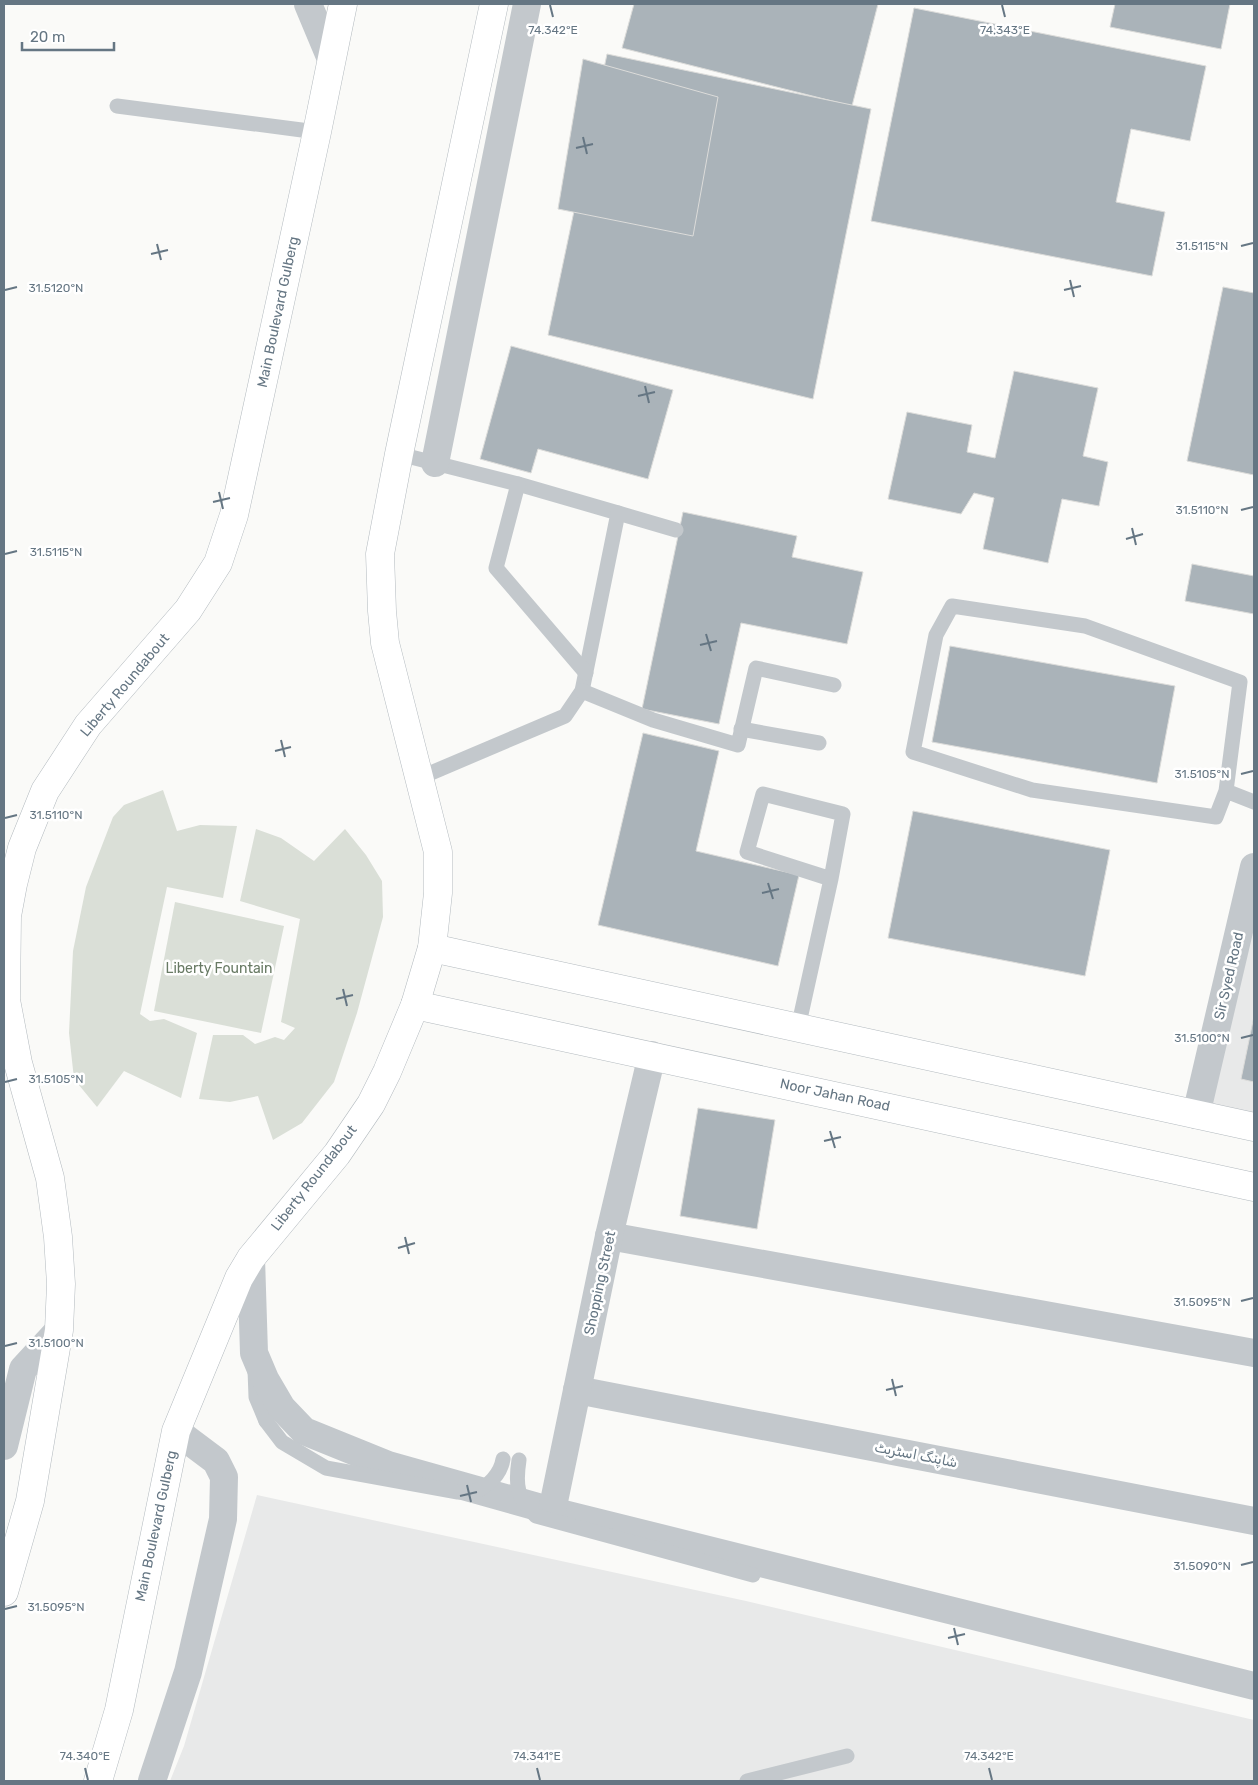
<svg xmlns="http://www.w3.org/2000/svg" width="1258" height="1785" font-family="Rubik,Vazirmatn,sans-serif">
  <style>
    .built { fill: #e8e9e9 }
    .green { fill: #dadfd7 }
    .building { fill: #aab3b9; stroke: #dcdcda }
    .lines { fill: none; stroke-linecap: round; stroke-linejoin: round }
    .secondary-casing { stroke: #b3babf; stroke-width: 29 }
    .lane { stroke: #c3c8cc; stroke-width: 15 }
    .street { stroke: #c3c8cc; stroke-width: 28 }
    .secondary { stroke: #fff; stroke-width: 28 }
    .lane-bridge { stroke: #c3c8cc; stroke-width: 15 }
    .ticks { fill: none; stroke: #657683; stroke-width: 2 }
    .labels { text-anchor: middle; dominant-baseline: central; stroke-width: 5; stroke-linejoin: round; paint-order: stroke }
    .street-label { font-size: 14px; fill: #657683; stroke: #fff }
    .park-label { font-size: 14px; fill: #687a64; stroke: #fff }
    .ticks-label { font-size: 12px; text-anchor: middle; fill: #657683; stroke: #fff; stroke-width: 5; stroke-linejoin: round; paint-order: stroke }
  </style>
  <rect width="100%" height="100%" fill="#fafaf8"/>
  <!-- built -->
  <g class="built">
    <polygon points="1254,859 1254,1127 1196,1115"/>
    <polygon points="257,1495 746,1601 1254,1720 1254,1777 1253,1781 170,1781 184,1746"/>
  </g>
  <!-- green -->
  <g class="green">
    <polygon points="163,790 177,831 200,825 237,826 223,898 167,887 140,1014 150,1021 164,1019 197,1033 181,1098 124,1071 97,1107 74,1079 69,1033 73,951 86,887 113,817 124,805"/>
    <polygon points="256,829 281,838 314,861 345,829 366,855 382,881 383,917 357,1013 334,1082 302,1123 273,1140 258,1096 230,1102 199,1099 213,1035 243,1035 255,1044 275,1037 284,1040 295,1028 281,1022 300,919 240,901"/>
    <polygon points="175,902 284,926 261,1033 154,1011"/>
  </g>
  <!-- building -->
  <g class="building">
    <polygon points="634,4 878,4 852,106 622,48"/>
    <polygon points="1115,4 1230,4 1221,49 1110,27"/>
    <polygon points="914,8 1206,66 1190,141 1131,129 1116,202 1165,212 1152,276 871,221"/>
    <polygon points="607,54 871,109 813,399 548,335"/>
    <polygon points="583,59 718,97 693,236 558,209"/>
    <polygon points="1223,287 1254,293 1254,475 1187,461"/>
    <polygon points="511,346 673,390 648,479 538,449 531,473 480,459"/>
    <polygon points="1014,371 1098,388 1083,456 1108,462 1099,506 1062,499 1048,563 983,549 994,498 974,493 961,514 888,499 907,412 972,425 967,452 995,458"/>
    <polygon points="683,512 797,536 792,557 863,572 847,644 741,623 719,724 642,709"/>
    <polygon points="1192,564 1254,576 1254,614 1185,601"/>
    <polygon points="950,646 1175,686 1157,783 932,742"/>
    <polygon points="643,733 719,751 696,851 799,875 778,966 598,925"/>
    <polygon points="913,811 1110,850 1085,976 888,938"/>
    <polygon points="1254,1016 1254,1082 1241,1079"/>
    <polygon points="698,1108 775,1120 757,1229 680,1216"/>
  </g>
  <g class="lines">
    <!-- secondary casing -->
    <g class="secondary-casing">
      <g id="secondary">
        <polyline points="432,948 1254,1127"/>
        <polyline points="415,1005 1254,1187"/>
        <polyline points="4,1592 30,1501 59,1330 61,1284 58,1237 50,1178 18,1063 6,1000 7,916 13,884 22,848 45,791 88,725 188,610 218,563 234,515 317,132 343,4"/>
        <polyline points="98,1781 119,1710 176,1431 239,1278 251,1258 337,1154 371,1104 387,1072 415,1005 432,948 438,893 438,852 385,643 382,611 380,554 399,454 494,4"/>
      </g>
    </g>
    <!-- lane -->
    <g class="lane">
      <polyline points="117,106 317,132"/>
      <polyline points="399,454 518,484 618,513 582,691 565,716 419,778"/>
      <polyline points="518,484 496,568 586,673"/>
      <polyline points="618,513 676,530"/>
      <polyline points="582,691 653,720 738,745 756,668 834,685"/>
      <polyline points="741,729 819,743"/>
      <polyline points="1226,791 1240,682 1085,626 952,606 936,635 913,752 1032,790 1216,817 1226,791 1254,802"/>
      <polyline points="798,1028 831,879 843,814 763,794 747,852 831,879"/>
      <polyline points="255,1370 256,1397 266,1421"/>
      <polyline points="747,1781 847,1756"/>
    </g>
    <!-- street -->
    <g class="street">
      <polyline points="308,4 331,59"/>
      <polyline points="435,463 527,4"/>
      <polyline points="1196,1115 1254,867"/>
      <polyline points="609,1236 1254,1353"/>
      <polyline points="251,1258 254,1353 265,1379 282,1408 304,1431 388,1465 552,1511 1254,1686"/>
      <polyline points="577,1390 1254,1521"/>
      <polyline points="4,1446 23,1369 59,1330"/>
      <polyline points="552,1511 609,1236 652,1055"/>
      <polyline points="152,1781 188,1672 223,1519 224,1477 216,1461 176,1431"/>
    </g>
    <!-- secondary -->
    <use href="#secondary" class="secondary"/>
    <!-- lane-bridge -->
    <g class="lane-bridge">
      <path d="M266 1421 282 1442 326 1468 458 1492C463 1492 469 1493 474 1491 488 1488 501 1473 503 1459"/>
      <path d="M519 1460C515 1486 517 1498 536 1516L753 1575"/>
    </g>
  </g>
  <!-- ticks -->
  <path class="ticks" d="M550 5 553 17M1002 5 1005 17M583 137 587 154M576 148 593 144M157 244 161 260M1241 246 1253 243M151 254 168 250M1070 280 1074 297M5 290 17 287M1064 290 1081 286M645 386 649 403M638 396 655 392M219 492 223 509M213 502 230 498M1241 510 1253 507M1132 528 1136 545M1126 539 1143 534M5 554 17 551M706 634 711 651M700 645 717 641M281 740 285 757M275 751 291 747M1241 774 1253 771M5 818 17 815M768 883 773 899M762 893 779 889M343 989 347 1006M336 999 353 995M1241 1038 1253 1035M5 1082 17 1079M830 1131 835 1148M824 1141 841 1137M405 1237 409 1254M398 1248 415 1243M1241 1301 1253 1298M5 1346 17 1343M892 1379 896 1396M886 1390 903 1386M467 1485 471 1502M460 1496 477 1492M1241 1565 1253 1562M5 1609 17 1606M954 1628 958 1645M948 1638 965 1634M85 1768 88 1780M537 1768 540 1780M989 1768 992 1780"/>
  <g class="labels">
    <!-- street labels -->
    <g class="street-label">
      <text transform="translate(278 312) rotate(-78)">Main Boulevard Gulberg</text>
      <text transform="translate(125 685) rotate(-50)">Liberty Roundabout</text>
      <text transform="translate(1229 976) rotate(-77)">Sir Syed Road</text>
      <text transform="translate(835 1095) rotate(12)">Noor Jahan Road</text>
      <text transform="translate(314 1178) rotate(-52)">Liberty Roundabout</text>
      <text transform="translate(600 1283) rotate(-78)">Shopping Street</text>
      <text transform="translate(916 1455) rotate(11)">شاپنگ اسٹریٹ</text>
      <text transform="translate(156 1526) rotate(-78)">Main Boulevard Gulberg</text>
    </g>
    <!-- park labels -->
    <g class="park-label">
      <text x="219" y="968">Liberty Fountain</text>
    </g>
  </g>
  <g class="ticks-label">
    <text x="553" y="34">74.342°E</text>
    <text x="1005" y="34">74.343°E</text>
    <text x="1202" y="250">31.5115°N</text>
    <text x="56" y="292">31.5120°N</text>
    <text x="1202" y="514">31.5110°N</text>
    <text x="56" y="556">31.5115°N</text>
    <text x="1202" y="778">31.5105°N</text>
    <text x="56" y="819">31.5110°N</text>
    <text x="1202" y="1042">31.5100°N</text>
    <text x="56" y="1083">31.5105°N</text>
    <text x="1202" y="1306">31.5095°N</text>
    <text x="56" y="1347">31.5100°N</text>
    <text x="1202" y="1570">31.5090°N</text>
    <text x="56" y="1611">31.5095°N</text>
    <text x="85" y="1760">74.340°E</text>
    <text x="537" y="1760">74.341°E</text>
    <text x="989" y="1760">74.342°E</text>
  </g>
  <!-- border -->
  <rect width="1258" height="1785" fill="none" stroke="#657683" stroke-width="10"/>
  <!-- scale -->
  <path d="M22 42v8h92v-8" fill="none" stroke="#657683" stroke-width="2.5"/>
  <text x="30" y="42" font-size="15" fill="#657683" stroke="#ffffff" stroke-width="4" paint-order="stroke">20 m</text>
</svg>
